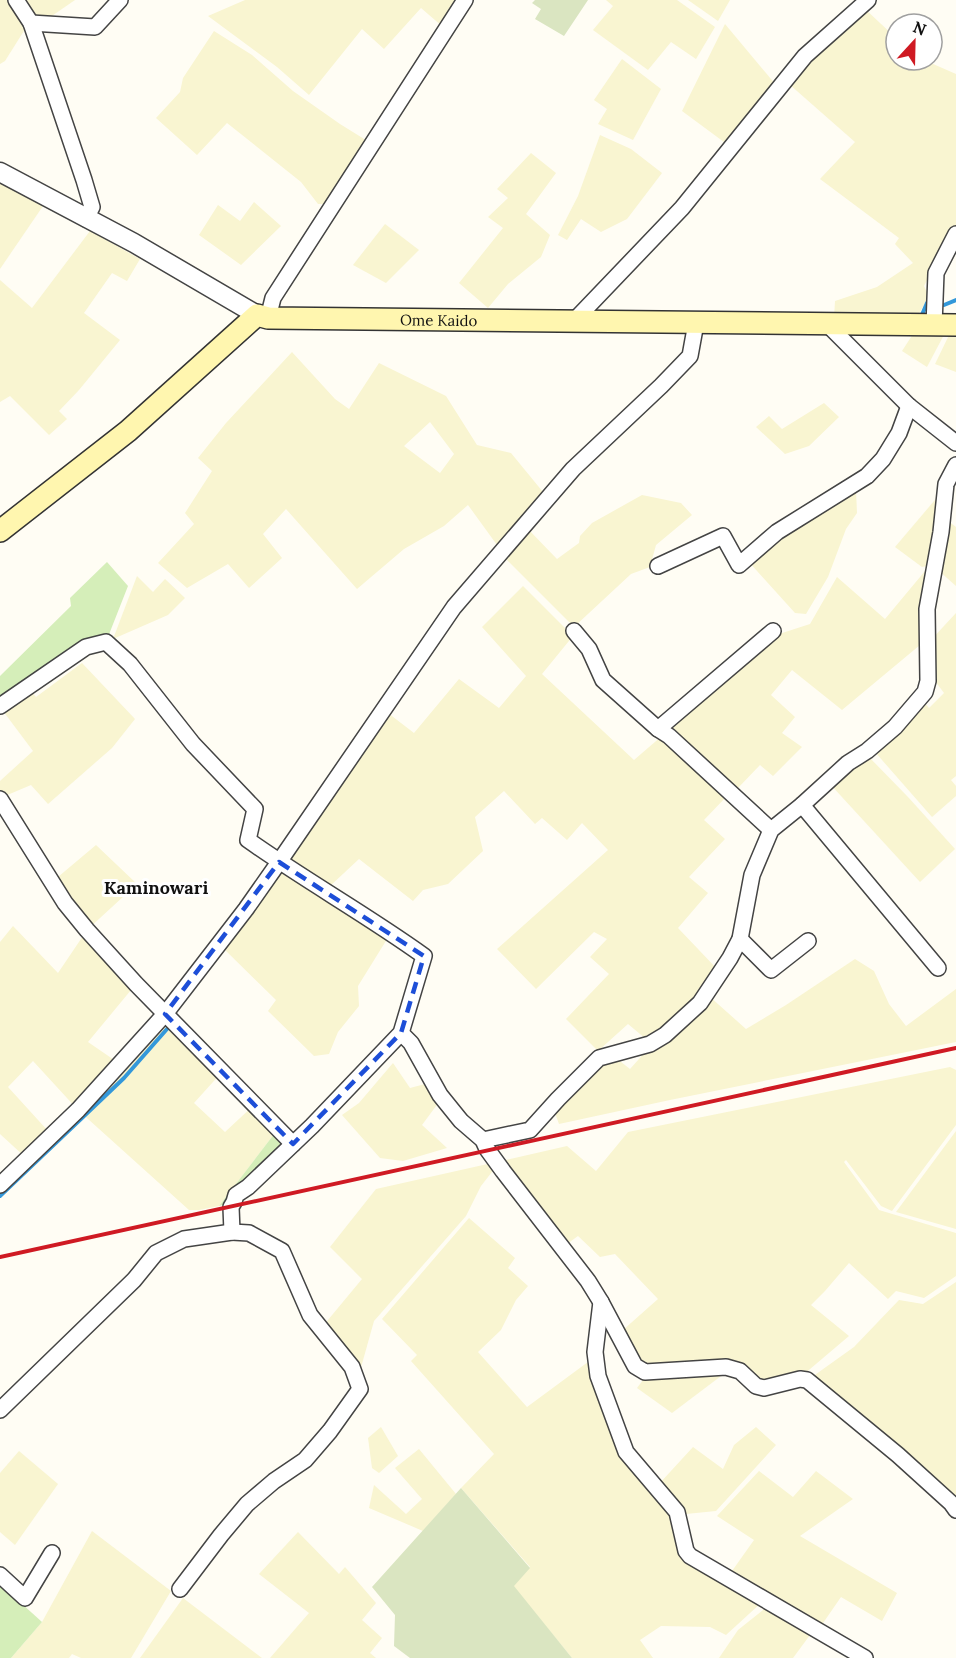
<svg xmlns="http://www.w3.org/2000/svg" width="956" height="1658" font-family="Lora,serif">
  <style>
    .farmland { fill: #f9f5d1; fill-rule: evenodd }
    .green { fill: #d5eeb9 }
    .cemetery { fill: #dae5c1 }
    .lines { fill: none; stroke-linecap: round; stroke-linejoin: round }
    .stream { stroke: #3398da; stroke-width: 4 }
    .minor-casing { stroke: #444; stroke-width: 18 }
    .tertiary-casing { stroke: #444; stroke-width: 21 }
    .secondary-casing { stroke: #333; stroke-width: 24 }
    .minor { stroke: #fff; stroke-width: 15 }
    .tertiary { stroke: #fff; stroke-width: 18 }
    .secondary { stroke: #fff6af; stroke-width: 21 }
    .rail { stroke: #cf1a23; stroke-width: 4 }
    .marked { fill: none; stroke: #1d4ed8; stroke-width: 4.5; stroke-dasharray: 12 8; stroke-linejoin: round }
    .labels { text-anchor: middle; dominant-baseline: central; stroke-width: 6; stroke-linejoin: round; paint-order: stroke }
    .street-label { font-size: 15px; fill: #111; stroke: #fff }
    .quarter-label { font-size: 18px; font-weight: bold; fill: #111; stroke: #fff }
  </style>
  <rect width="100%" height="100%" fill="#fffdf4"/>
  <!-- farmland -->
  <g class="farmland">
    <polygon points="0,0 8,0 27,26 5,61 0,64"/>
    <polygon points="22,0 75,0 46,20 34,19"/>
    <polygon points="245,0 459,0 443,27 421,8 384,49 362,29 309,95 277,67 208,16"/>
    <polygon points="606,0 677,0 715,27 696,59 671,42 648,70 593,30 613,6"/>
    <polygon points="688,0 730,0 718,21"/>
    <polygon points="864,8 896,38 896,60 924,60 956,74 956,225 924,286 929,296 917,317 834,318 835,301 877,287 913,263 895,244 899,238 820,179 855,142 789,84 813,55"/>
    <polygon points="725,24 776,85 728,145 682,111"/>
    <polygon points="214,31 252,55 293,91 340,124 369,142 326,204 318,204 301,182 227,123 197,155 156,118 180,92 183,78"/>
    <polygon points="622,59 661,89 633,140 598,124 607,109 594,100"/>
    <polygon points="600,135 631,149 662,173 627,219 601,232 581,219 567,240 558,235 578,196"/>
    <polygon points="531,153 556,173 526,214 550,235 541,257 508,284 488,308 459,283 503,228 488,217 508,198 497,189"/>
    <polygon points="0,182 43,206 0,269"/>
    <polygon points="254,202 281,226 241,265 199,235 218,205 240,221"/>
    <polygon points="385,224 419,250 386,283 353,265"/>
    <polygon points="90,231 140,259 127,281 112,273 84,313 120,340 79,390 59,411 67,419 49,435 10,396 0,402 0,280 32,308"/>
    <polygon points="915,331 946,331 927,367 902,351"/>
    <polygon points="951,331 956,331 956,372 935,364"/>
    <path d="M292 352 335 399 349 409 379 363 446 396 477 445 511 453 543 492 497 545 468 505 444 526 404 549 357 589 286 509 263 534 282 558 249 588 228 564 187 588 158 563 194 524 185 513 212 471 198 458 226 423ZM430 422 454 454 440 473 404 446Z"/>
    <polygon points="824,403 839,417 809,446 785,454 756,427 769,416 782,429"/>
    <polygon points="856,490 857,513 846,529 828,577 806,614 795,613 748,561 782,535"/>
    <polygon points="940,494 932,565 922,567 895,547"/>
    <polygon points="642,495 681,503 692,515 656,545 650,567 631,574 574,627 503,556 526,527 557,559 579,543 580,536 592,523"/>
    <polygon points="948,521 956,527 956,586 938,570"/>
    <polygon points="925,571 930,575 920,645 842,710 792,670 771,695 795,717 782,733 802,747 773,776 760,765 738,788 669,727 776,635 810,624 837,577 885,619"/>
    <polygon points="137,576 153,592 165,579 185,598 168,615 113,639"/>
    <polygon points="523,586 573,636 542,674 634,760 663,735 727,796 704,820 725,839 689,877 708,893 678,928 719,971 695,1001 664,1030 646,1039 628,1024 598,1051 566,1019 609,974 590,957 607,939 594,932 536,989 497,949 608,850 582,823 567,840 542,818 535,824 504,791 475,817 483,851 448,884 423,890 413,901 359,859 329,887 287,861 388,713 414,733 459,679 499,708 526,676 482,627"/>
    <polygon points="956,613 956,776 951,780 956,786 956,796 932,817 875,752 923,701 929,708 944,693 932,677 931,640"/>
    <polygon points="82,663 135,719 112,748 48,804 31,785 5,796 0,790 0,781 33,751 3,711 30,690 36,697"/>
    <polygon points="867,755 908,797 955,849 920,882 830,784"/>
    <polygon points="96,845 137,884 87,930 136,984 88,1042 120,1064 165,1014 222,1072 194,1103 225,1132 254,1105 278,1129 219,1206 199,1210 189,1210 78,1110 33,1061 8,1087 49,1132 24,1156 0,1134 0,942 13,926 58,973 87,930 52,882"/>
    <polygon points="279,869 389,936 358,986 359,1006 338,1032 329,1054 314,1056 268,1011 276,1000 223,948"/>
    <polygon points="855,959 874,971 889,1004 906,1026 956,989 956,1042 670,1100 559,1124 555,1113 601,1063 616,1058 630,1069 647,1050 709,996 746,1029 786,1005"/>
    <polygon points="393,1063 410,1088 425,1084 439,1102 422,1125 447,1148 403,1161 380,1158 342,1115 359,1103"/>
    <polygon points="950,1067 956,1070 956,1125 892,1211 881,1206 846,1160 844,1162 879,1210 956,1233 956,1276 924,1298 896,1291 888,1299 849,1263 825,1291 811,1305 849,1336 803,1375 768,1383 758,1380 747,1369 648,1367 638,1361 623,1330 658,1299 615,1254 600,1257 578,1236 567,1244 501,1161 567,1146 596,1171 628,1132"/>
    <polygon points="956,1131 956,1229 896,1212 939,1154"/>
    <polygon points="492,1163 495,1168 481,1186 466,1216 374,1321 360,1371 323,1326 362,1279 330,1247 376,1189"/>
    <polygon points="469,1218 515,1258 508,1268 528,1286 516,1300 501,1330 478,1352 527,1407 592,1359 623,1455 672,1514 677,1544 761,1603 726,1635 710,1627 661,1626 640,1640 653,1658 572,1658 513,1586 530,1567 461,1488 494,1454 411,1361 417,1355 382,1319"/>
    <polygon points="956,1282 956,1504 812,1377 854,1347 899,1300 923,1304"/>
    <polygon points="725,1373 672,1413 637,1388 646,1376"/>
    <polygon points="381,1427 398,1456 379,1473 372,1468 368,1438"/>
    <polygon points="756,1427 776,1445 716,1511 686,1514 659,1484 693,1447 723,1469 734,1445"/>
    <polygon points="419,1449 456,1494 423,1531 369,1508 374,1485 406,1514 422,1499 395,1468"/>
    <polygon points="19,1451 58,1484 15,1545 0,1532 0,1473"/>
    <polygon points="759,1471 793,1497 816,1471 853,1499 800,1536 897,1593 882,1621 841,1597 821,1626 732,1571 754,1540 717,1516"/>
    <polygon points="92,1531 171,1591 131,1658 81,1658 72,1654 69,1658 11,1658 42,1622"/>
    <polygon points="298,1532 339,1574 345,1567 376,1603 362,1620 382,1638 370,1653 376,1658 270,1658 309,1613 259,1574"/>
    <polygon points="183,1598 262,1658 140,1658"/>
    <polygon points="768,1606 813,1631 793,1658 719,1658 738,1630"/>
  </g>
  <!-- green -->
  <g class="green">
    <polygon points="107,562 128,586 106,642 0,706 0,676 71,606 70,598"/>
    <polygon points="278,1129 293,1144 234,1202 219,1206"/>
    <polygon points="0,1584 42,1622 11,1658 0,1658"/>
  </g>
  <!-- cemetery -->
  <g class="cemetery">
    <polygon points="535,0 588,0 564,36 535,19 541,9 532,3"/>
    <polygon points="461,1488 530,1568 514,1586 572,1658 410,1658 394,1646 395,1615 372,1587"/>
  </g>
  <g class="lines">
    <!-- stream -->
    <g class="stream">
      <polyline points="944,305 956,300"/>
      <polyline points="921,317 927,303"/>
      <polyline points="0,1196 124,1078 167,1029"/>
    </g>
    <!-- minor casing -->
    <g class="minor-casing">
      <g id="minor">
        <polyline points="16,0 31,23 84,180 92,207 86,219"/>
        <polyline points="31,23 95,27 120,0"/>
        <polyline points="268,318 273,298 465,0"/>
        <polyline points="573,322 682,208 805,56 868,0"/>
        <polyline points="828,325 909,406 956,443"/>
        <polyline points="934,325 936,273 956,234"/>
        <polyline points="658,566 723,536 739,565 777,532 867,476 883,459 899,433 909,406"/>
        <polyline points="574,631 589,649 603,680 658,729 669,736 771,830"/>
        <path d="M0 706 86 647 106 642 130 664 193 744 255 809 248 840C306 881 367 915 424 956L401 1033 312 1126 248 1187 236 1195 234 1202 231 1207 232 1232 184 1239 156 1253 134 1280 0 1410"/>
        <polyline points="658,729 773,631"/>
        <polyline points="0,799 65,903 87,930 136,984 293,1144"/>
        <polyline points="802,805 938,968"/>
        <polyline points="740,939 771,970 808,941"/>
        <polyline points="401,1033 411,1043 440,1095 461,1121 483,1140 487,1149 503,1171 588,1281 601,1302 635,1366 645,1372 726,1367 740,1371 756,1386 764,1388 800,1379 807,1380 898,1455 951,1503 956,1510"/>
        <polyline points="483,1140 530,1130 558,1099 599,1058 650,1044 665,1035 700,1003 730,958 740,939 752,875 771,830 802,805 848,763 867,751 895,727 925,692 928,681 927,609 941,532 946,484 956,465"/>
        <polyline points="0,1185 78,1110 165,1014 246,909 279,862 454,607 573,469 661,386 690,356 696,323"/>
        <polyline points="601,1302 595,1352 598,1376 626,1452 677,1512 686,1551 690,1556 865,1658"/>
        <polyline points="0,1575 25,1598 52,1553"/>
        <polyline points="180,1589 221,1535 247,1504 274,1481 305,1460 330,1431 360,1389 352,1367 310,1315 282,1251 249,1233 232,1232"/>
      </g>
    </g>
    <!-- tertiary casing -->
    <g class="tertiary-casing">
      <polyline id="tertiary" points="0,172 134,243 257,315"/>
    </g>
    <!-- secondary casing -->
    <g class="secondary-casing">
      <g id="secondary">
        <path id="s1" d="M0 531 128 431 257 315 268 318 956 325"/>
      </g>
    </g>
    <!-- minor -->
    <use href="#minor" class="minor"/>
    <!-- tertiary -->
    <use href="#tertiary" class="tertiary"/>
    <!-- secondary -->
    <use href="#secondary" class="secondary"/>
    <!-- rail -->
    <polyline class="rail" points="0,1257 956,1048"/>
  </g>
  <!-- marked area -->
  <path class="marked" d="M279 862 424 956 401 1033 293 1144 165 1014Z"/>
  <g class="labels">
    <!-- street labels -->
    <g class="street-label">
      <text stroke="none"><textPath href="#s1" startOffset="518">Ome Kaido</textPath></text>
    </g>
    <!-- quarter labels -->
    <g class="quarter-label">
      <text x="156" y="887">Kaminowari</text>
    </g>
  </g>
  <!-- north arrow -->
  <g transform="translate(914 42) rotate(22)"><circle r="28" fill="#ffffff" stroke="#a0a0a0" stroke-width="1.5"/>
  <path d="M0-4.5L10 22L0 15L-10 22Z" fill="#cf1a23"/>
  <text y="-9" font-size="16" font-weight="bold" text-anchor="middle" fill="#111111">N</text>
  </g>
</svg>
